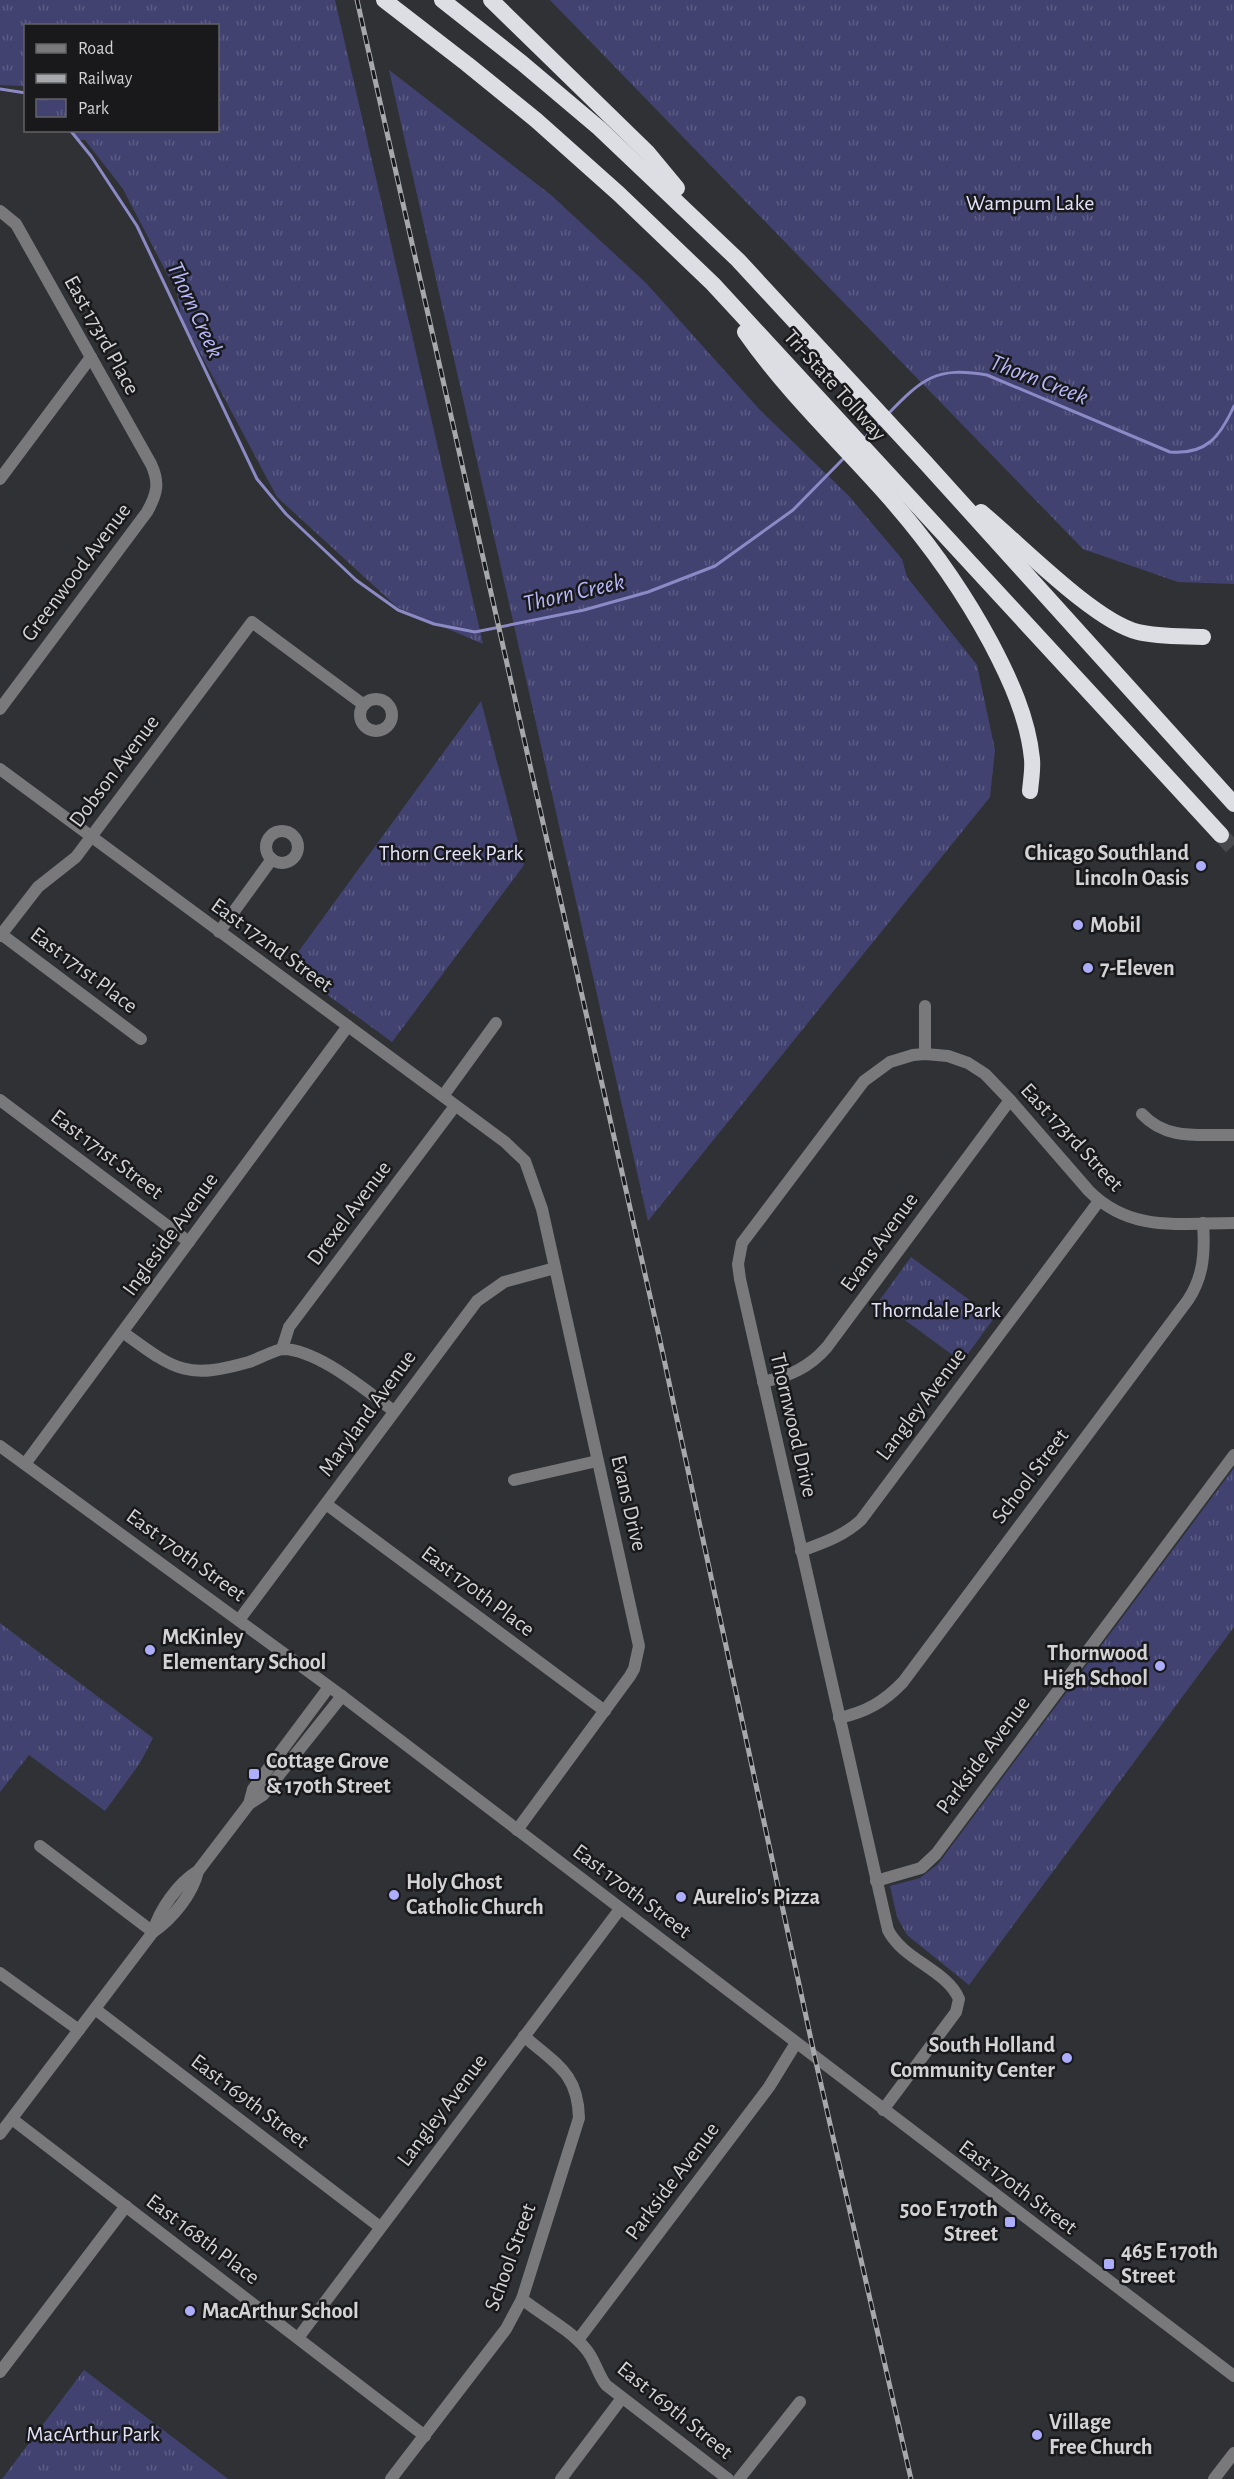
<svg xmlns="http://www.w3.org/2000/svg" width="1234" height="2479" font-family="'Alegreya Sans',sans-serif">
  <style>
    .park { fill: url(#park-tufts) }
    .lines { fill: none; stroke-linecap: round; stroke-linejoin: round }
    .stream { stroke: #8c8ac6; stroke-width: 3 }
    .highway-tunnel { stroke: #48494d; stroke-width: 16; stroke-dasharray: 16 8; stroke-linecap: butt }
    .minor { stroke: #79797c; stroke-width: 12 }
    .highway { stroke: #dddee4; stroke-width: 16 }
    .rail-casing { stroke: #a7a8ab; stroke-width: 5 }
    .rail { stroke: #19191b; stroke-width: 3; stroke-dasharray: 9; stroke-linecap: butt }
    .poi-dot { fill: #adaefb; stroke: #19191b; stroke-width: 2 }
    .labels { text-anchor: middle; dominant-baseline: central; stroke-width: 5; stroke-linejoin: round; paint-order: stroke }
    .park-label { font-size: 22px; fill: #e1e2fa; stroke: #19191b }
    .street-label { font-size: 22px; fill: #d3d3d6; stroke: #19191b }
    .poi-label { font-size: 22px; font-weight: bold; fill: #d3d3d6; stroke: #19191b; text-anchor: start }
    .water-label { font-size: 24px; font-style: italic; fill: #b7b8fc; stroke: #19191b }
  </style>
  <defs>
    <pattern id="park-tufts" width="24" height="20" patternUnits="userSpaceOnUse" patternTransform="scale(1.5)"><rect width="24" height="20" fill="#424270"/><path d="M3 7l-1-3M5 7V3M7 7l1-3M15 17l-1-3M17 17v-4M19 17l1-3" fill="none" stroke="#5c5c84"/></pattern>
  </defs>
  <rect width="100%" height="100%" fill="#303135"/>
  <!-- park -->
  <g class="park">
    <polygon points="0,0 335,0 483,644 397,607 277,497 181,317 177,293 123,189 85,140 79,140 72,131 218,130 218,26 26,26 25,88 22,86 0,85"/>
    <polygon points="550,0 1234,0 1234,584 1178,582 1083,549"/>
    <polygon points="389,70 551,195 646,283 760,410 848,495 902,559 907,577 977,665 995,750 990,797 648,1221"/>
    <polygon points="481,701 524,865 392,1042 288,966"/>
    <polygon points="911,1257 994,1318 962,1362 879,1301"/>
    <polygon points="1234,1468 1234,1627 969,1985 907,1935 897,1917 890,1886 920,1878 938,1864"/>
    <polygon points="0,1623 153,1738 140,1763 105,1811 29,1755 0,1792"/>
    <polygon points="84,2370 228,2479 2,2479"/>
  </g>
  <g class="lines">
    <!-- stream -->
    <g class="stream">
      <polyline points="0,89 26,93"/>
      <polyline points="70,130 91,156 137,226 257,479 286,514 356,580 398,610 434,624 475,632 584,610 648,592 715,566 793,510 845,457"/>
      <path d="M888 414C922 379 936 366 987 375L1170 452C1206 455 1220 437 1234 406"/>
      <polyline points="863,440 881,421"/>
    </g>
    <!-- highway-tunnel -->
    <polyline class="highway-tunnel" points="1221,835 1234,849"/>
    <!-- minor -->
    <g class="minor">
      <path d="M0 211 16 224 151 464C160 483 157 494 147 512L0 709"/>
      <polyline points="0,479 91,357"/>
      <circle cx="376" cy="715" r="16"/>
      <polyline points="0,769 505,1142 525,1161 542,1209 639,1646 634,1669 630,1676 517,1830"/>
      <circle cx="282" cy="847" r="16"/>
      <polyline points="219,932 272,859"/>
      <polyline points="1,934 141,1039"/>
      <polyline points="0,936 38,887 76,857 252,622 364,705"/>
      <polyline points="925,1006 925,1054"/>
      <polyline points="443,1096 496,1023"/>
      <polyline points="0,1100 189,1242"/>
      <path d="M1142 1114C1167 1141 1200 1134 1234 1135"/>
      <path d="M124 1333C175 1370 186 1380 249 1362 258 1359 277 1349 283 1349 319 1350 366 1391 394 1411"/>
      <polyline points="282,1349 289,1327 455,1106"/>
      <path d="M763 1382C789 1376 809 1368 827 1347L1010 1100"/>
      <polyline points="0,1446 342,1696 1234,2376"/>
      <polyline points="25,1464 348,1026"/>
      <polyline points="514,1480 597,1461"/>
      <polyline points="326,1504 605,1711"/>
      <path d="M801 1551C823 1543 844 1536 861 1520L1099 1201"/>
      <polyline points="239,1620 477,1301 504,1282 555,1268"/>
      <path d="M839 1718C866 1712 884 1702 903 1682L1188 1300C1204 1276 1205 1251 1203 1223"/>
      <polyline points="249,1804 253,1789 329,1687"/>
      <polyline points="40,1846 153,1932"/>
      <polyline points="876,1881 921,1868 936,1854 1234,1455"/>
      <path d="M153 1932C159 1910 178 1883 198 1871L249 1804 263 1795 342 1696"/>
      <polyline points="0,1973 79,2030"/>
      <polyline points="95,2009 380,2227"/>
      <path d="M883 2110 956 2012 959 1999C947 1970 903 1960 888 1930L740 1279 738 1264 742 1243 864 1081 890 1062 913 1055 925 1054 948 1056 968 1063 985 1074 1010 1100 1089 1191C1131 1233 1179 1223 1234 1223"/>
      <polyline points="12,2119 425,2436"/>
      <path d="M0 2134 153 1932C172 1919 193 1894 198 1871"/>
      <path d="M522 2299C542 2315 569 2329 585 2348 595 2359 597 2373 606 2385L728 2479"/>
      <polyline points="298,2338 620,1909"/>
      <polyline points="578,2340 769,2087 796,2043"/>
      <polyline points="0,2372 126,2206"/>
      <path d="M391 2479 506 2329 522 2299 579 2118C578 2072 555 2064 524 2036"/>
      <polyline points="561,2479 622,2398"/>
      <polyline points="739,2479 800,2402"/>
      <polyline points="1214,2479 1234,2453"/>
    </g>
    <!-- highway -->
    <g class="highway">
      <polyline points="384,0 467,64 536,120 619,194 713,284 1221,835"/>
      <polyline points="442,0 522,63 599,128 738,260 924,461 1234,804"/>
      <polyline points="491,0 648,153 677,188"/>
      <path d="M745 332C786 391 839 441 886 494 927 540 962 589 991 643 1010 679 1028 718 1032 759 1033 769 1031 780 1030 791"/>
      <path d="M981 512C1020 544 1094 621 1138 632 1159 637 1181 636 1203 637"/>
    </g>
    <!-- rail casing -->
    <g class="rail-casing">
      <polyline id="rail" points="357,0 659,1336 815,2058 911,2479"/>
    </g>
    <!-- rail -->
    <use href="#rail" class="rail"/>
  </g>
  <!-- markers -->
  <g class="poi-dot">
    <circle cx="1201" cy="866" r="6"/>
    <circle cx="1078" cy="925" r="6"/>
    <circle cx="1088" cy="968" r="6"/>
    <circle cx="150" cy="1650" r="6"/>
    <circle cx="1160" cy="1666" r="6"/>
    <rect x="248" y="1768" width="12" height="12" rx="3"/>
    <circle cx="394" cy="1895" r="6"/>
    <circle cx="681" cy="1897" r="6"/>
    <circle cx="1067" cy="2058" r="6"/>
    <rect x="1004" y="2216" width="12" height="12" rx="3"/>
    <rect x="1103" y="2258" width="12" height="12" rx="3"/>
    <circle cx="190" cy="2311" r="6"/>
    <circle cx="1037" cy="2435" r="6"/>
  </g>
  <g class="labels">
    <!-- park labels -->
    <g class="park-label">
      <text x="1030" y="203">Wampum Lake</text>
      <text x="451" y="853">Thorn Creek Park</text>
      <text x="936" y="1310">Thorndale Park</text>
      <text x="93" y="2434">MacArthur Park</text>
    </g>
    <!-- street labels -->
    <g class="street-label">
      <text transform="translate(102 335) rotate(61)">East 173rd Place</text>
      <text transform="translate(835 385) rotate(48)">Tri-State Tollway</text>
      <text transform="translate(76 572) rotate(-53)">Greenwood Avenue</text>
      <text transform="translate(114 771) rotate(-53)">Dobson Avenue</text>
      <text transform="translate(272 945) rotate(36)">East 172nd Street</text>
      <text transform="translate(84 970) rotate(37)">East 171st Place</text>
      <text transform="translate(1072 1137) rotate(47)">East 173rd Street</text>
      <text transform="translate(107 1154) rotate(37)">East 171st Street</text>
      <text transform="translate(349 1213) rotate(-53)">Drexel Avenue</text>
      <text transform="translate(170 1234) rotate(-54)">Ingleside Avenue</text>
      <text transform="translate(879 1242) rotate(-54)">Evans Avenue</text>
      <text transform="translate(921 1404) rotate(-53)">Langley Avenue</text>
      <text transform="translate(367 1413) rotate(-54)">Maryland Avenue</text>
      <text transform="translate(794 1425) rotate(77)">Thornwood Drive</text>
      <text transform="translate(1030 1476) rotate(-53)">School Street</text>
      <text transform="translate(629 1503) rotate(77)">Evans Drive</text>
      <text transform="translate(186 1555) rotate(36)">East 170th Street</text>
      <text transform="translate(478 1591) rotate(37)">East 170th Place</text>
      <text transform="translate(983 1755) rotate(-53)">Parkside Avenue</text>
      <text transform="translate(632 1891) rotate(37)">East 170th Street</text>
      <text transform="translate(250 2101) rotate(37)">East 169th Street</text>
      <text transform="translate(442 2110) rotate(-53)">Langley Avenue</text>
      <text transform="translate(672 2181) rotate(-53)">Parkside Avenue</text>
      <text transform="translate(1018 2187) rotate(37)">East 170th Street</text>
      <text transform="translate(203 2239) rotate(37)">East 168th Place</text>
      <text transform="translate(510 2257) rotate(-70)">School Street</text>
      <text transform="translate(675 2410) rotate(39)">East 169th Street</text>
    </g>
    <!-- poi labels -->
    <g class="poi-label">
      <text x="1189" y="853" text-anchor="end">Chicago Southland<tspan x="1189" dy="25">Lincoln Oasis</tspan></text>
      <text x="1090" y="925">Mobil</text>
      <text x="1100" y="968">7-Eleven</text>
      <text x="162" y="1637">McKinley<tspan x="162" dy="25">Elementary School</tspan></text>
      <text x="1148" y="1653" text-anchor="end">Thornwood<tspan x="1148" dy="25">High School</tspan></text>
      <text x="266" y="1761">Cottage Grove<tspan x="266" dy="25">&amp; 170th Street</tspan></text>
      <text x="406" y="1882">Holy Ghost<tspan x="406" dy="25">Catholic Church</tspan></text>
      <text x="693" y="1897">Aurelio's Pizza</text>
      <text x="1055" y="2045" text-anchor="end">South Holland<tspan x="1055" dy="25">Community Center</tspan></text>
      <text x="998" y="2209" text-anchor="end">500 E 170th<tspan x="998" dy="25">Street</tspan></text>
      <text x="1121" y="2251">465 E 170th<tspan x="1121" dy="25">Street</tspan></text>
      <text x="202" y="2311">MacArthur School</text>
      <text x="1049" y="2422">Village<tspan x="1049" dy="25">Free Church</tspan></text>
    </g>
    <!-- water labels -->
    <g class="water-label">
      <text transform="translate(195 310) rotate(65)">Thorn Creek</text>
      <text transform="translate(1039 380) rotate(21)">Thorn Creek</text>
      <text transform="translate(574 593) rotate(-13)">Thorn Creek</text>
    </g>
  </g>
  <!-- legend -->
  <rect x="24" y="24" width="195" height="108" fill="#19191b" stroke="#636366" stroke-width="1.5"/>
  <rect x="36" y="44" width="30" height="9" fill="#79797c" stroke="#636366" stroke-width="1.5"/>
  <text x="78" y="54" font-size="18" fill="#d3d3d6">Road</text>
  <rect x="36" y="74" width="30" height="9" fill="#a7a8ab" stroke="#636366" stroke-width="1.5"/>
  <text x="78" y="84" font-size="18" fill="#d3d3d6">Railway</text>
  <rect x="36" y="99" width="30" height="18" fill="url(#park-tufts)" stroke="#636366" stroke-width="1.5"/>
  <text x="78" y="114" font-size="18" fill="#d3d3d6">Park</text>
</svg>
